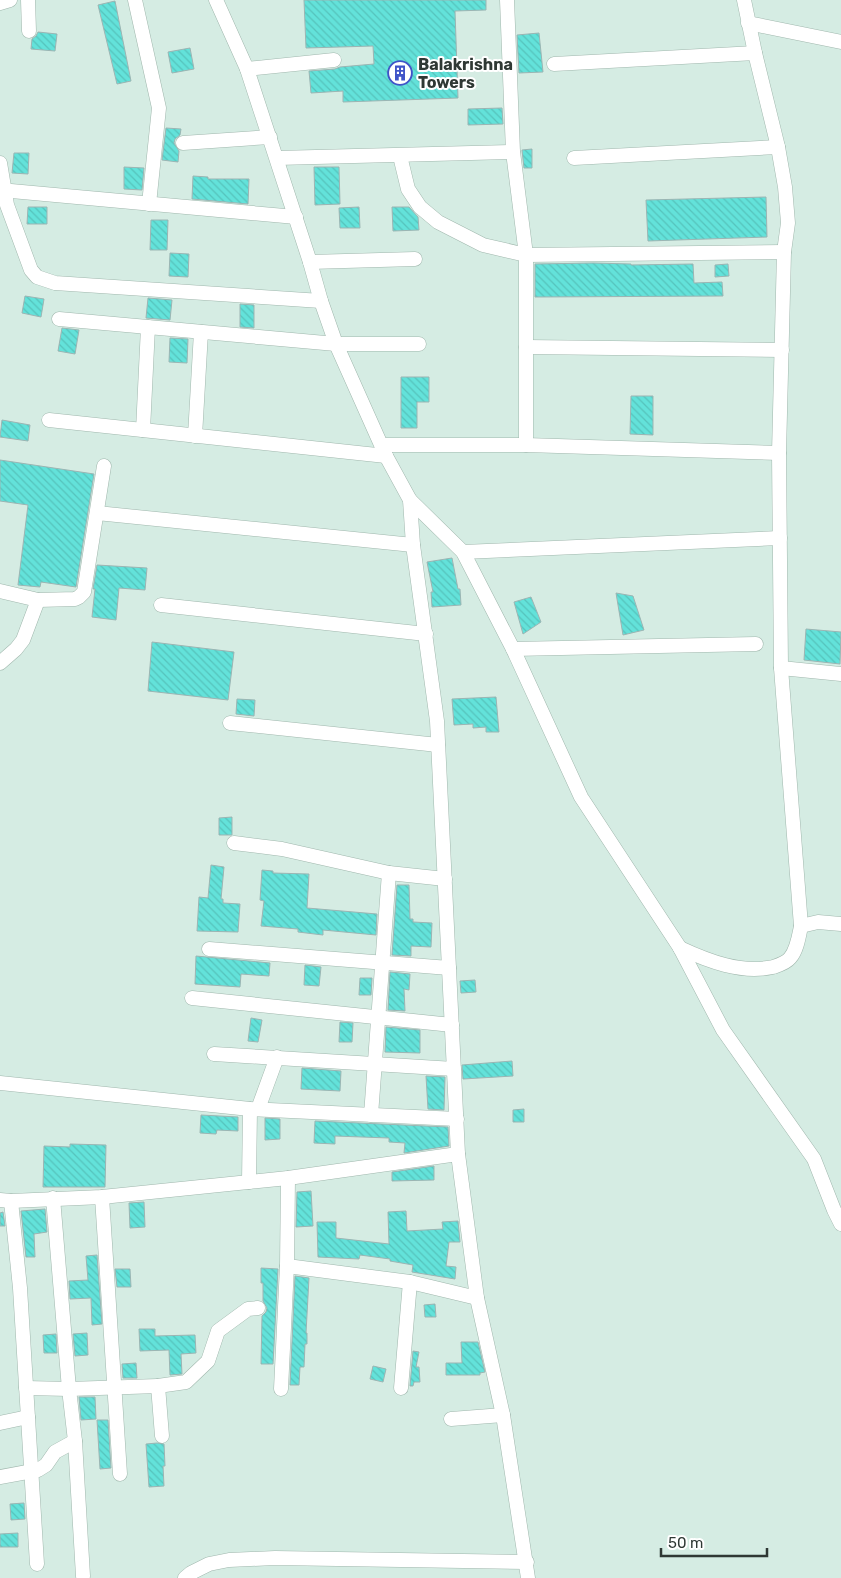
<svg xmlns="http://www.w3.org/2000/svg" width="841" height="1578" font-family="Rubik,sans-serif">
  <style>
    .building { fill: url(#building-back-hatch); stroke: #9cb5b3 }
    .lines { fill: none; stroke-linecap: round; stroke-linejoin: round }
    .minor-casing { stroke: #a0b7ad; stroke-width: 15 }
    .minor { stroke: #fff; stroke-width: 14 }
    .labels { text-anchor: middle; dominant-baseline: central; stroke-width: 4; stroke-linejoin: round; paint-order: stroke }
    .poi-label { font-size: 16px; font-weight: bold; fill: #2f3834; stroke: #fff; text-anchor: start }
  </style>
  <defs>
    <pattern id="building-back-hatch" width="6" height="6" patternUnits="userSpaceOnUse" patternTransform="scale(1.25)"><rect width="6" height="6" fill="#63e2da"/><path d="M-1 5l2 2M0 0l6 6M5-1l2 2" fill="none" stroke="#56c3bc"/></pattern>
  </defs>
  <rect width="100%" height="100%" fill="#d5ece3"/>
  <!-- building -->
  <g class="building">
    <polygon points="304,0 486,0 486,10 455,11 458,98 343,102 343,91 311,93 309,71 335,69 340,67 374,64 373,46 306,48"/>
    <polygon points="115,1 131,81 117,84 98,5"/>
    <polygon points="38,32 57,34 55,51 31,49 32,39 36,36"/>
    <polygon points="539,33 543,72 519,73 517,35"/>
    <polygon points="190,48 194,69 172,73 168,52"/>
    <polygon points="502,108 503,124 468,125 468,109"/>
    <polygon points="166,128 181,129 180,135 175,139 174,143 179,151 178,162 162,160"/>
    <polygon points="532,149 532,168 524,168 522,150"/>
    <polygon points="14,153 29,153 28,174 12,173"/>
    <polygon points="124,167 144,168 142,190 124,189"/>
    <polygon points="314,167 339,167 340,204 315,205"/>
    <polygon points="193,176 208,177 208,179 249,179 248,204 192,199"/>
    <polygon points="766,197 767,237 648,241 646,200"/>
    <polygon points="28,207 47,207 47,224 27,224"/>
    <polygon points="359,207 360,228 340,228 339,208"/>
    <polygon points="392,207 409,207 418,217 419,230 393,231"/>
    <polygon points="151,220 168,220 167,250 150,250"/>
    <polygon points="170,253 189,254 188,277 169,276"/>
    <polygon points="593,263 631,264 631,265 693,264 694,283 722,282 723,296 535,297 535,264"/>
    <polygon points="728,264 729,276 715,277 715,265"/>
    <polygon points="25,296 44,299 41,317 22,313"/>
    <polygon points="148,298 172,300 170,320 146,318"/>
    <polygon points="240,304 254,305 254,328 240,327"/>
    <polygon points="62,328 79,330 75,354 58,351"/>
    <polygon points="170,338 188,339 187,363 169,362"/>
    <polygon points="401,377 429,377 429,402 417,402 417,428 401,428"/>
    <polygon points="631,396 653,396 653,435 630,434"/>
    <polygon points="2,420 30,425 28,441 0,437"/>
    <polygon points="0,460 94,474 76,587 41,582 40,587 18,585 28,505 0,501"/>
    <polygon points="452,558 458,589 460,589 461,605 432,607 431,592 433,592 427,562"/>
    <polygon points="97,565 147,568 145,590 119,588 116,620 92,617 95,589 93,589"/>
    <polygon points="616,593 633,596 644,630 623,635"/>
    <polygon points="531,597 541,622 523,634 514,602"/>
    <polygon points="806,629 841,632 840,664 804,660"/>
    <polygon points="152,642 234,652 228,700 148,691"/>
    <polygon points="496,697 499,732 486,732 486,727 473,728 473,724 454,725 452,699"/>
    <polygon points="237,699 255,700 254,716 236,714"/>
    <polygon points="232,817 232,835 219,835 219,818"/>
    <polygon points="211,865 224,867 221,899 223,899 223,903 240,904 238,932 197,931 199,897 208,898"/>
    <polygon points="262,870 273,871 273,873 309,874 307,908 377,914 376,935 323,930 323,935 298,932 298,929 261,926 264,901 260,900"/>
    <polygon points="397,885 409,885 410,919 413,919 413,922 432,923 431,947 411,946 411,956 392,955"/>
    <polygon points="196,956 270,963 269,976 241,974 240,987 195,984"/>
    <polygon points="305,965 321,967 319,986 304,985"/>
    <polygon points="390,972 410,974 409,990 404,989 405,1011 388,1010"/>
    <polygon points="360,978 372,978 371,995 359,995"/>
    <polygon points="475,980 476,992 461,993 460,981"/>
    <polygon points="251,1018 262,1020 258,1042 248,1041"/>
    <polygon points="340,1022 353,1023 352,1042 339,1042"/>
    <polygon points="386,1027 420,1030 420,1053 385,1052"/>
    <polygon points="512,1061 513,1076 463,1079 462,1065"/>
    <polygon points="302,1068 341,1071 340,1091 301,1089"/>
    <polygon points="426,1076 445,1077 444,1110 428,1109"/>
    <polygon points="524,1109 524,1122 513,1122 513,1110"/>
    <polygon points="201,1115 238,1117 238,1131 217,1130 216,1134 200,1133"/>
    <polygon points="265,1118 280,1119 280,1139 265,1140"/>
    <polygon points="315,1121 448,1127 449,1146 404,1153 405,1143 389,1142 389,1138 335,1136 335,1144 314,1143"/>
    <polygon points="70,1144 106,1145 105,1187 43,1187 44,1146 70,1147"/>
    <polygon points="434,1166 434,1180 392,1181 392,1172"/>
    <polygon points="311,1191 313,1226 296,1227 297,1192"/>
    <polygon points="144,1202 145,1227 130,1228 129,1203"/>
    <polygon points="45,1209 47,1232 34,1234 35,1257 26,1257 21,1211"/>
    <polygon points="406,1211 407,1231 443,1229 442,1222 458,1221 460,1242 449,1242 446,1266 456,1267 455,1279 412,1272 413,1265 390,1261 390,1259 360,1255 359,1259 318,1257 317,1222 336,1222 336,1238 389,1244 388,1212"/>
    <polygon points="3,1212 5,1226 0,1226 0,1213"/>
    <polygon points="97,1255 102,1324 92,1325 91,1298 70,1299 69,1281 88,1280 86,1256"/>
    <polygon points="261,1268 278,1269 273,1364 261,1364 262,1316 266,1312 267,1308 263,1301 263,1283 261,1283"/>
    <polygon points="115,1269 130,1269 131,1287 117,1287"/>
    <polygon points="295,1276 309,1278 306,1333 307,1333 307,1344 305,1344 304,1367 300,1367 299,1385 290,1385"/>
    <polygon points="435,1304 436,1317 425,1317 424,1305"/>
    <polygon points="139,1329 155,1329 155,1336 195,1335 196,1353 181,1354 182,1374 170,1375 169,1350 140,1351"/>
    <polygon points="87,1333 88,1355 75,1356 73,1334"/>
    <polygon points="56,1334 57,1353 44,1353 43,1335"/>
    <polygon points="461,1342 478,1342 485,1372 480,1373 480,1375 446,1375 446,1363 462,1363"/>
    <polygon points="413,1351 419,1352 416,1367 419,1367 420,1382 414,1382 413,1386 410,1386"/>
    <polygon points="136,1363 137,1378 123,1378 122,1364"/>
    <polygon points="373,1366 386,1369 383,1382 370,1379"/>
    <polygon points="79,1397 95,1397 96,1419 81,1420"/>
    <polygon points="97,1420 108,1420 111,1468 100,1469"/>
    <polygon points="157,1443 164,1444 165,1466 163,1466 164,1486 149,1487 146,1444"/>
    <polygon points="24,1503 25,1519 11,1520 10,1504"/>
    <polygon points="18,1533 18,1547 0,1547 0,1534"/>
  </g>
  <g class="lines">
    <!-- minor casing -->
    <g class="minor-casing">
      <g id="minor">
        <polyline points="28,0 29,31"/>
        <polyline points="135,0 159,108 149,204"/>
        <polyline points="216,0 247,69 310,262 321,301 336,344 386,456 410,500 413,545 437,721 458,1154 477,1298 503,1415 528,1578"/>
        <polyline points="507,0 513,152 526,255 526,445"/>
        <polyline points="0,3 10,0"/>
        <polyline points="748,23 841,42"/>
        <polyline points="554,64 755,53"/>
        <polyline points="247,69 334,60"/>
        <polyline points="183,143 270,137"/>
        <polyline points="400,156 408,189 420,207 438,222 483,245 526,255 784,252"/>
        <polyline points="277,158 513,152"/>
        <polyline points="574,158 778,147"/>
        <polyline points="0,163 7,205 31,270 37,277 55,283 321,301"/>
        <polyline points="0,190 296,217"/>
        <polyline points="310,262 415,259"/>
        <polyline points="59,319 336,344 419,344"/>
        <polyline points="526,347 782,350"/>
        <polyline points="49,420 386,456"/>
        <polyline points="143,430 148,327"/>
        <polyline points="195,436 201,332"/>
        <polyline points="382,445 526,445 779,453"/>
        <polyline points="410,500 463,552 513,649 581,797 680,948 723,1030 814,1159 834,1210 841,1224"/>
        <polyline points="97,513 413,545"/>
        <polyline points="463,552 780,538"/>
        <polyline points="0,591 38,600 75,599 79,597 84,592 104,466"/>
        <polyline points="161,605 426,634"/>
        <polyline points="513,649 756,644"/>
        <polyline points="0,663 16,649 23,640 38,600"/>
        <polyline points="781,668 841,674"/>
        <polyline points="230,723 438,745"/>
        <polyline points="234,843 282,849 389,873 445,879"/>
        <polyline points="801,926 818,922 841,924"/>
        <path d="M680 948C708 961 741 974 773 967 779 965 786 963 790 958 797 950 799 936 801 926L781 668 779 453 784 252 788 223 785 187 778 147 755 53 744 0"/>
        <polyline points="209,949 449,968"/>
        <polyline points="192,998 452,1025"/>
        <polyline points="214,1054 454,1069"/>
        <polyline points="0,1083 250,1109 457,1119"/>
        <polyline points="258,1109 277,1057"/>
        <polyline points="371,1115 389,873"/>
        <polyline points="249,1182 250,1109"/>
        <polyline points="102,1197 120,1474"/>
        <polyline points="53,1198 69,1389 75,1441 83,1576"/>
        <polyline points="0,1200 11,1201 102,1197 288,1178 458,1154"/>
        <polyline points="11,1201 20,1288 37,1564"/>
        <polyline points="287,1266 410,1282 477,1298"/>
        <polyline points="158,1386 186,1382 208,1361 218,1331 248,1309 258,1308"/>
        <polyline points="26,1388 69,1389 158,1386 162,1436"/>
        <polyline points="401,1388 410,1282"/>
        <polyline points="281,1389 287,1266 288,1178"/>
        <polyline points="451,1419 503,1415"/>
        <polyline points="0,1423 28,1417"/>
        <polyline points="0,1477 38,1470 46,1465 55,1452 75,1441"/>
        <polyline points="185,1578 191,1573 209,1564 229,1560 275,1558 527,1562"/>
      </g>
    </g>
    <!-- minor -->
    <use href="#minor" class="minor"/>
  </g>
  <!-- icons -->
  <defs>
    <g id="building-ring" transform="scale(1.25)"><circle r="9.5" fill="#fff" stroke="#4054c8" stroke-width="1.5"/><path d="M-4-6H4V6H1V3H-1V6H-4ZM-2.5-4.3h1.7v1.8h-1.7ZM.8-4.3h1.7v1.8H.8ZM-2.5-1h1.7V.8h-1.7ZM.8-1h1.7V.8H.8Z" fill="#4054c8"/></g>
  </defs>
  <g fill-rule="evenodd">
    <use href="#building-ring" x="400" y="73"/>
  </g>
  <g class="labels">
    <!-- poi labels -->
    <g class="poi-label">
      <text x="418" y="64">Balakrishna<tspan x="418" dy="18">Towers</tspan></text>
    </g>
  </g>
  <!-- scale -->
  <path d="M661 1548v8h106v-8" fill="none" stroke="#2f3834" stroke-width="2.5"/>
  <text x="668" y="1548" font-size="15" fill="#2f3834" stroke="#ffffff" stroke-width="4" paint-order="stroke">50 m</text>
</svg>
